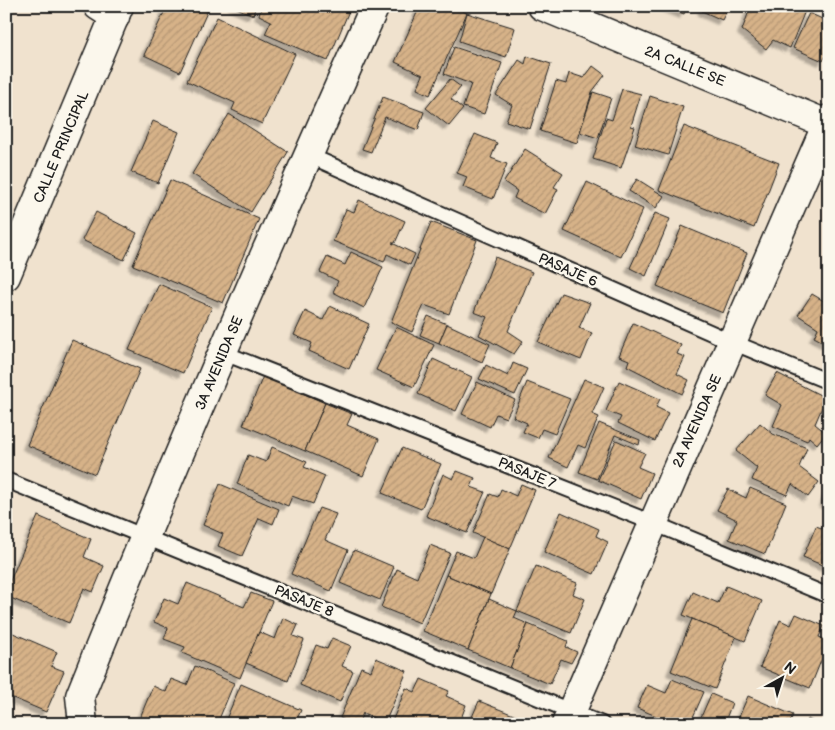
<svg xmlns="http://www.w3.org/2000/svg" width="835" height="730" font-family="'Balsamiq Sans',sans-serif">
  <style>
    .building { fill: url(#building-hatch); stroke: #1c1c1c; filter: url(#shadow) }
    .lines { fill: none; stroke-linecap: round; stroke-linejoin: round }
    .service-casing { stroke: #1c1c1c; stroke-width: 18 }
    .minor-casing { stroke: #1c1c1c; stroke-width: 31 }
    .tertiary-casing { stroke: #1c1c1c; stroke-width: 31 }
    .service { stroke: #fbf7ec; stroke-width: 14 }
    .minor { stroke: #fbf7ec; stroke-width: 28 }
    .tertiary { stroke: #fbf7ec; stroke-width: 28 }
    .labels { text-anchor: middle; dominant-baseline: central; stroke-width: 5; stroke-linejoin: round; paint-order: stroke }
    .street-label { font-size: 14px; fill: #1c1c1c; stroke: #fbf7ec }
  </style>
  <defs>
    <pattern id="building-hatch" width="6" height="6" patternUnits="userSpaceOnUse" patternTransform="scale(1.25)"><rect width="6" height="6" fill="#d6b288"/><path d="M-1 1l2-2M0 6l6-6M5 7l2-2" fill="none" stroke="#b79875"/></pattern>
    <filter id="shadow"><feDropShadow dx="-4.5" dy="4.5" stdDeviation="1" flood-color="#0004"/></filter>
  </defs>
  <rect width="100%" height="100%" fill="#f0e2ce"/>
  <filter id="ink" filterUnits="userSpaceOnUse"><feTurbulence type="fractalNoise" baseFrequency=".02" numOctaves="2"/><feDisplacementMap in="SourceGraphic" scale="10" xChannelSelector="R" yChannelSelector="G"/><feConvolveMatrix kernelMatrix="1 2 1 2 8 2 1 2 1" color-interpolation-filters="sRGB"/></filter>
  <g filter="url(#ink)">
    <!-- building -->
    <g class="building">
      <polygon points="167,6 200,6 208,10 180,72 144,55"/>
      <polygon points="232,6 256,6 253,15"/>
      <polygon points="262,6 351,6 328,61 265,34 271,21 259,15"/>
      <polygon points="420,6 452,6 467,13 430,95 417,89 423,75 395,62"/>
      <polygon points="664,6 687,6 684,14"/>
      <polygon points="704,6 729,6 722,20 702,11"/>
      <polygon points="751,6 807,6 790,48 773,40 766,49 742,30"/>
      <polygon points="467,13 515,28 506,57 459,41"/>
      <polygon points="809,13 829,22 829,49 823,61 793,48"/>
      <polygon points="217,17 295,54 262,124 232,110 235,103 187,81"/>
      <polygon points="454,47 502,63 484,114 463,107 471,84 444,74"/>
      <polygon points="527,56 551,64 530,129 506,121 512,105 496,95 519,60 525,64"/>
      <polygon points="593,66 605,75 592,92 577,143 540,131 556,81 566,84 569,73 584,78"/>
      <polygon points="450,79 461,87 451,99 463,109 449,126 426,108"/>
      <polygon points="622,89 641,94 631,126 635,127 621,168 593,159 606,118 612,120"/>
      <polygon points="593,92 611,98 598,138 580,132"/>
      <polygon points="650,96 683,107 668,155 635,145"/>
      <polygon points="383,97 424,112 418,130 385,117 371,152 362,149"/>
      <polygon points="229,114 288,152 251,212 192,174"/>
      <polygon points="153,121 179,132 158,183 131,172"/>
      <polygon points="684,126 779,163 754,228 659,190"/>
      <polygon points="475,134 497,143 491,158 507,164 493,199 463,187 467,177 457,173"/>
      <polygon points="525,149 563,173 554,187 558,189 545,214 514,198 517,191 504,182"/>
      <polygon points="637,179 664,196 656,208 629,191"/>
      <polygon points="170,180 259,219 223,303 133,265"/>
      <polygon points="587,182 643,209 621,257 564,231"/>
      <polygon points="359,200 405,221 395,243 392,243 415,254 410,265 387,254 384,262 333,241 346,209 354,212"/>
      <polygon points="96,212 137,233 124,260 82,240"/>
      <polygon points="655,213 670,219 646,276 630,268"/>
      <polygon points="431,222 477,240 449,314 424,305 412,332 391,322"/>
      <polygon points="682,226 747,253 723,313 657,286"/>
      <polygon points="351,252 383,267 364,308 333,292 338,281 320,272 327,257 345,265"/>
      <polygon points="495,257 532,272 508,331 523,341 514,354 479,335 487,317 474,312"/>
      <polygon points="159,284 212,307 183,373 129,350"/>
      <polygon points="561,293 590,303 579,328 592,333 581,360 538,342"/>
      <polygon points="812,294 829,304 829,345 814,337 818,328 798,315"/>
      <polygon points="330,306 369,324 349,369 309,351 312,343 294,335 305,311 323,320"/>
      <polygon points="428,316 447,324 439,343 420,335"/>
      <polygon points="633,323 681,345 677,354 685,357 677,374 689,380 682,394 627,366 629,360 619,356"/>
      <polygon points="447,324 490,344 482,362 439,343"/>
      <polygon points="396,327 434,345 414,387 376,370"/>
      <polygon points="72,340 140,369 95,474 27,445"/>
      <polygon points="433,359 472,377 456,411 418,394"/>
      <polygon points="513,363 527,369 515,395 479,379 486,365 508,376"/>
      <polygon points="777,373 826,398 815,424 826,433 817,444 809,437 807,441 773,426 782,405 765,395"/>
      <polygon points="263,376 325,403 305,451 243,425"/>
      <polygon points="584,379 604,387 592,414 599,417 585,448 578,445 568,467 549,458"/>
      <polygon points="619,381 660,399 656,407 668,413 655,441 618,423 621,417 606,411"/>
      <polygon points="477,382 515,400 506,418 496,414 490,427 462,414"/>
      <polygon points="527,382 570,399 555,434 542,429 538,438 523,432 527,423 513,417"/>
      <polygon points="325,403 352,414 347,425 379,439 363,476 305,451"/>
      <polygon points="599,423 640,440 639,445 615,435 597,479 579,472"/>
      <polygon points="760,423 773,434 807,448 799,467 819,482 808,497 792,484 787,495 752,480 757,468 736,451"/>
      <polygon points="616,440 645,453 638,467 652,473 641,499 598,480"/>
      <polygon points="272,447 307,462 304,467 325,476 313,504 292,496 288,506 237,484 248,455 266,462"/>
      <polygon points="402,448 441,464 421,509 382,493"/>
      <polygon points="457,471 475,478 471,487 485,492 467,533 426,516 443,474 453,479"/>
      <polygon points="220,484 279,509 273,524 259,518 242,556 218,546 223,534 203,525"/>
      <polygon points="521,484 535,490 510,549 473,533 490,494 498,497 501,489 516,496"/>
      <polygon points="750,488 786,503 765,554 729,539 737,520 717,510 728,489 746,498"/>
      <polygon points="829,489 829,505 823,502"/>
      <polygon points="319,508 336,514 325,540 348,550 331,591 291,574"/>
      <polygon points="561,512 599,529 596,536 608,542 594,574 544,552"/>
      <polygon points="38,516 91,539 84,557 104,566 93,592 84,588 69,623 6,596 6,590"/>
      <polygon points="829,517 829,568 803,557 816,526 824,529"/>
      <polygon points="483,537 510,549 491,594 446,575 456,551 474,558"/>
      <polygon points="430,545 450,553 420,623 381,607 397,569 417,578"/>
      <polygon points="354,550 394,567 380,600 340,583"/>
      <polygon points="536,566 577,583 573,594 585,599 571,633 517,611"/>
      <polygon points="446,575 491,594 468,650 423,631"/>
      <polygon points="187,583 244,607 251,593 272,601 240,678 182,653 185,647 164,639 168,628 154,622 164,598 178,604"/>
      <polygon points="726,586 762,601 745,641 683,615 693,592 718,603"/>
      <polygon points="489,599 517,611 514,618 528,624 510,668 468,650"/>
      <polygon points="796,614 824,626 819,637 829,641 810,688 760,667 780,620 791,625"/>
      <polygon points="283,618 298,625 293,636 304,640 288,681 246,663 259,632 275,639"/>
      <polygon points="692,619 736,637 715,689 671,671"/>
      <polygon points="528,624 568,641 566,647 577,652 571,663 561,659 550,684 510,668"/>
      <polygon points="6,630 57,652 51,666 64,671 46,712 6,695"/>
      <polygon points="332,638 351,646 342,666 353,671 340,702 300,685 316,645 327,649"/>
      <polygon points="376,658 407,671 385,723 363,713 358,724 340,718 361,667 371,671"/>
      <polygon points="195,666 234,683 217,724 147,724 139,720 153,686 166,692 171,679 187,685"/>
      <polygon points="421,679 449,691 446,696 466,705 459,724 391,724 406,688 415,692"/>
      <polygon points="672,679 704,692 690,724 655,724 653,723 656,716 637,708 647,685 666,693"/>
      <polygon points="241,684 301,710 295,724 224,724"/>
      <polygon points="711,694 732,703 724,724 698,724"/>
      <polygon points="748,696 793,715 789,724 736,724"/>
      <polygon points="479,701 521,718 519,724 469,724"/>
      <polygon points="330,719 342,724 328,724"/>
      <polygon points="808,719 818,724 806,724"/>
    </g>
    <g class="lines">
      <!-- service casing -->
      <g class="service-casing">
        <g id="service">
          <polyline points="308,155 732,342 829,382"/>
          <polyline points="224,353 653,523 829,596"/>
          <polyline points="6,480 602,724"/>
        </g>
      </g>
      <!-- minor casing -->
      <g class="minor-casing">
        <g id="minor">
          <polyline points="98,6 115,17"/>
          <polyline points="542,6 829,125"/>
          <path d="M83 724 80 696C173 464 272 234 375 6"/>
          <polyline points="566,724 829,119"/>
        </g>
      </g>
      <!-- tertiary casing -->
      <g class="tertiary-casing">
        <polyline id="tertiary" points="6,276 119,6"/>
      </g>
      <!-- service -->
      <use href="#service" class="service"/>
      <!-- minor -->
      <use href="#minor" class="minor"/>
      <!-- tertiary -->
      <use href="#tertiary" class="tertiary"/>
    </g>
  </g>
  <g class="labels">
    <!-- street labels -->
    <g class="street-label">
      <text transform="translate(685 66) rotate(22)">2A CALLE SE</text>
      <text transform="translate(61 147) rotate(-67)">CALLE PRINCIPAL</text>
      <text transform="translate(568 270) rotate(24)">PASAJE 6</text>
      <text transform="translate(219 363) rotate(-67)">3A AVENIDA SE</text>
      <text transform="translate(697 421) rotate(-66)">2A AVENIDA SE</text>
      <text transform="translate(527 473) rotate(22)">PASAJE 7</text>
      <text transform="translate(304 601) rotate(22)">PASAJE 8</text>
    </g>
  </g>
  <!-- margin -->
  <rect width="835" height="730" fill="none" stroke="#fbf7ec" stroke-width="25"/>
  <rect x="12" y="12" width="810" height="705" fill="none" stroke="#1c1c1c" stroke-width="2" filter="url(#ink)"/>
  <!-- north arrow -->
  <g transform="translate(782 678) rotate(39)" stroke="#fbf7ec" stroke-width="4" paint-order="stroke">
  <path d="M0-4L9 19L0 12L-9 19Z" fill="#1c1c1c"/>
  <text y="-8" font-size="14" font-weight="bold" text-anchor="middle" fill="#1c1c1c">N</text>
  </g>
</svg>
